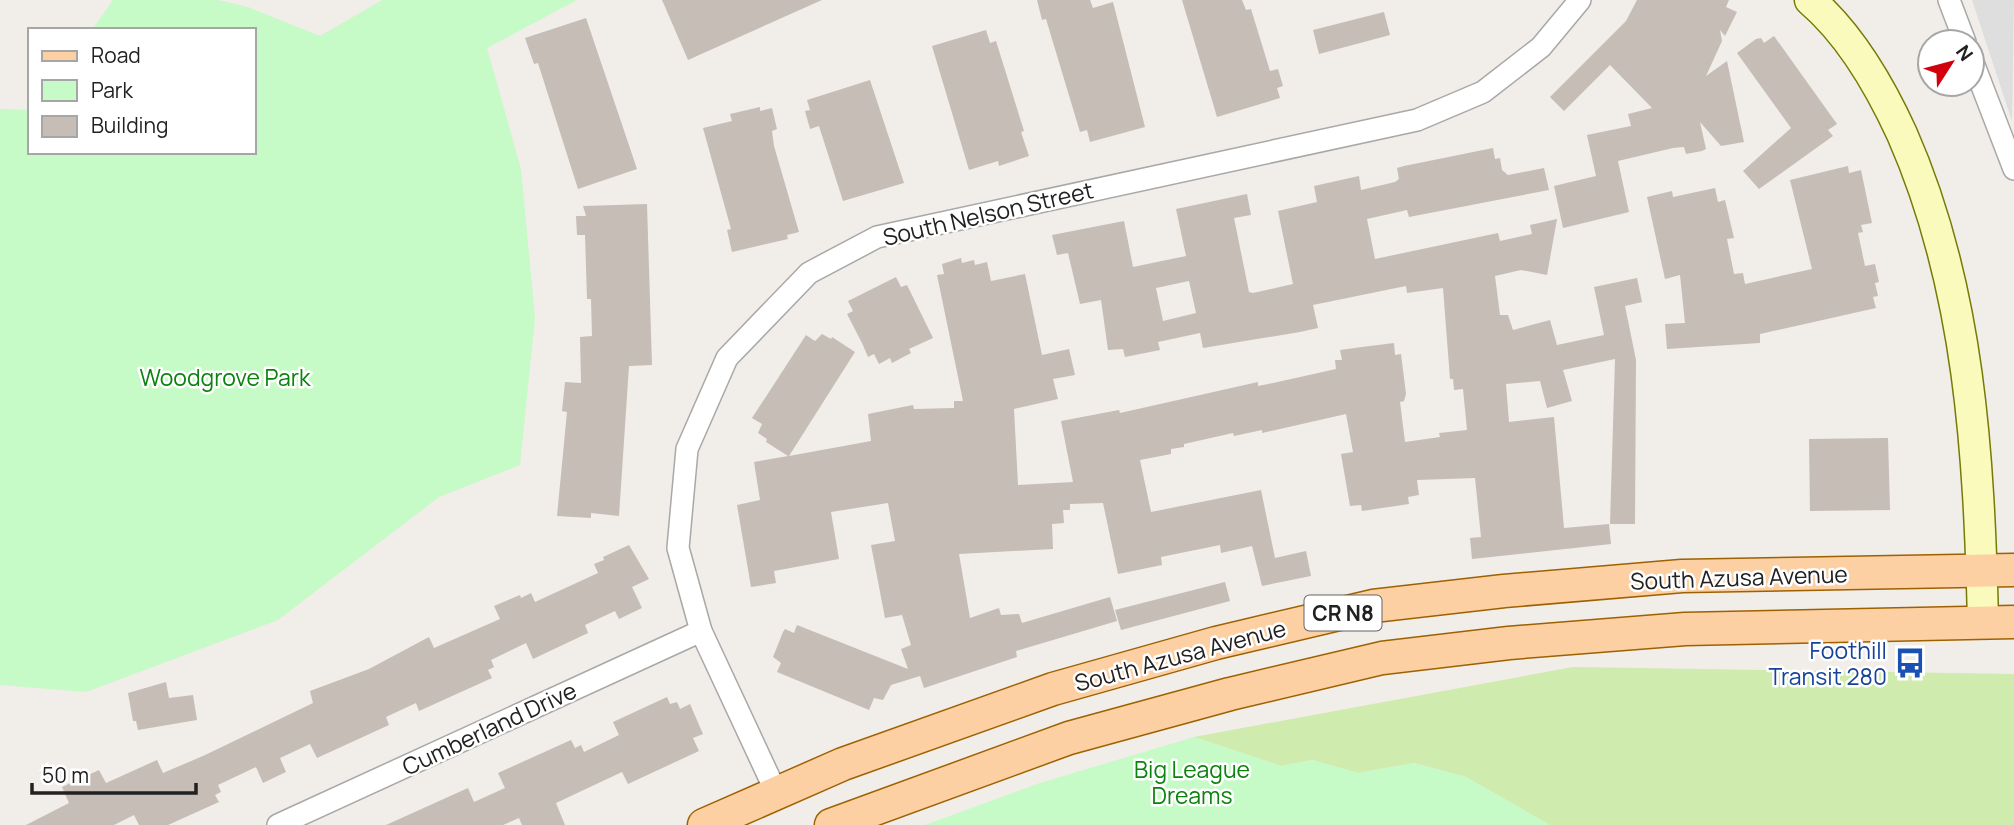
<svg xmlns="http://www.w3.org/2000/svg" width="2014" height="825" font-family="Manrope,sans-serif">
  <style>
    .residential { fill: #dfdede }
    .grass { fill: #cfebae }
    .park { fill: #c6fac7 }
    .building { fill: #c6bdb7; fill-rule: evenodd }
    .lines { fill: none; stroke-linecap: round; stroke-linejoin: round }
    .street-casing { stroke: #a8a8a8; stroke-width: 24 }
    .secondary-casing { stroke: #757b05; stroke-width: 33 }
    .primary-casing { stroke: #9e6100; stroke-width: 35 }
    .street { stroke: #fff; stroke-width: 21 }
    .secondary { stroke: #fafabd; stroke-width: 30 }
    .primary { stroke: #fcd0a2; stroke-width: 32 }
    .labels { text-anchor: middle; dominant-baseline: central; stroke-width: 5; stroke-linejoin: round; paint-order: stroke }
    .shield { fill: #fff; stroke: #646464; stroke-width: 2 }
    .shield-label { font-size: 21px; font-weight: bold; fill: #212121 }
    .street-label { font-size: 23px; fill: #212121; stroke: #fff }
    .park-label { font-size: 23px; fill: #0c820f; stroke: #fff }
    .transit-label { font-size: 23px; fill: #164399; stroke: #fff; text-anchor: end }
  </style>
  <rect width="100%" height="100%" fill="#f1ede8"/>
  <!-- residential -->
  <polygon class="residential" points="1972,0 2014,0 2012,121"/>
  <!-- grass -->
  <polygon class="grass" points="1573,667 2014,674 2014,825 1550,825 1466,777 1414,763 1358,773 1312,760 1281,766 1194,737"/>
  <!-- park -->
  <g class="park">
    <polygon points="113,0 218,0 248,7 320,36 382,0 577,0 487,48 521,169 535,318 520,465 439,497 278,620 86,692 0,685 0,109 30,110 30,152 254,152 254,30 92,30"/>
    <polygon points="1194,737 1281,766 1312,760 1358,773 1414,763 1466,777 1550,825 925,825 1040,783"/>
  </g>
  <!-- building -->
  <g class="building">
    <polygon points="662,0 822,0 688,60"/>
    <polygon points="1037,0 1090,0 1093,8 1113,2 1145,127 1090,142 1087,130 1080,132 1046,19 1042,20"/>
    <polygon points="1182,0 1242,0 1246,10 1251,9 1270,71 1278,69 1283,86 1277,88 1280,98 1217,117"/>
    <polygon points="1637,0 1729,0 1726,7 1737,12 1725,36 1720,30 1722,41 1706,76 1727,61 1744,142 1721,146 1700,122 1706,149 1702,151 1686,154 1684,147 1673,148 1618,161 1629,212 1563,228 1554,186 1596,176 1587,135 1631,126 1628,114 1652,108 1610,65 1564,111 1550,97 1626,21"/>
    <polygon points="1384,12 1390,35 1319,54 1313,30"/>
    <polygon points="586,18 637,169 578,189 538,63 534,64 525,38"/>
    <polygon points="986,30 990,43 996,41 1024,131 1021,132 1029,156 999,166 998,161 969,170 932,46"/>
    <polygon points="1774,36 1837,124 1828,130 1833,136 1759,189 1743,171 1791,128 1737,53 1756,39 1761,38 1764,43"/>
    <polygon points="870,80 904,183 843,201 819,126 810,129 805,111 810,110 807,100"/>
    <polygon points="760,107 760,111 772,108 777,129 772,131 774,146 799,232 787,235 788,239 732,252 727,230 731,229 703,128 732,121 730,114"/>
    <path d="M1493 148 1495 159 1500 158 1502 170 1508 175 1544 168 1549 190 1409 217 1407 210 1367 219 1375 259 1498 233 1500 241 1532 234 1530 225 1557 219 1547 275 1521 270 1495 276 1500 315H1508L1513 330 1550 320 1557 345 1604 335 1594 287 1637 278 1642 302 1625 306 1636 360 1635 524H1610L1615 359 1563 370 1572 401 1547 408 1540 381 1506 384 1509 422 1554 417 1564 528 1609 524 1611 544 1472 559 1470 538 1481 537 1475 478 1417 480 1419 495 1408 497 1409 504 1362 511 1361 505 1350 506 1341 454 1353 452 1346 414 1262 433V430L1234 436 1233 433 1184 444V447L1171 449V454L1140 460 1151 512 1261 490 1275 558 1306 551 1311 576 1262 586 1252 546 1221 553 1220 545 1161 557 1162 565 1118 574 1103 503 1070 504V510H1063L1064 523 1052 524 1053 549 959 554 970 618 999 608 1001 615 1019 614 1022 623 1110 597 1117 621 1016 651 1017 657 924 688 920 676 891 685 883 700 874 698 869 710 777 672 781 663 773 657 783 632 785 629 794 633 797 625 908 669 901 649 911 645 902 615 885 618 871 545 895 541 888 503 831 512 839 559 774 571 776 583 751 587 737 505 760 500 754 462 788 456 766 442 767 439 758 433 762 424 752 418 806 335 815 341 822 334 831 339 832 337 855 352 789 456 871 441 868 414 913 405 914 409 954 408V401H963L937 275 944 274 942 264 961 258 962 263 974 260 975 265 987 262 991 281 1025 274 1042 355 1069 349 1075 375 1053 379 1058 399 1014 409 1018 485 1073 482 1061 421 1119 410 1120 413 1258 382V386L1273 383 1336 369 1335 360H1342L1340 350 1362 347 1394 343 1395 355 1401 354 1406 394 1404 401 1400 402 1405 442 1440 437 1439 433 1467 430 1463 389 1454 390 1453 379H1450L1443 288 1407 293 1406 286 1313 305 1318 328 1300 332 1203 348 1200 333 1158 342 1160 350 1125 357 1123 349 1108 350 1101 300 1080 304 1068 253 1057 255 1052 235 1124 221 1133 267 1186 256 1176 209 1247 194 1251 215 1234 218 1249 292 1253 293 1293 284 1278 211 1317 202 1314 186 1359 176 1361 190 1395 182 1399 179 1397 168 1404 166ZM1189 281 1196 313 1163 321 1156 288Z"/>
    <polygon points="1848,166 1849,173 1861,170 1872,223 1861,225 1863,232 1858,233 1865,266 1875,264 1879,282 1875,283 1878,296 1873,297 1876,308 1760,334 1760,343 1667,349 1665,324 1685,323 1680,275 1665,279 1647,197 1672,191 1673,197 1715,188 1718,202 1725,200 1734,238 1727,239 1734,274 1743,273 1745,284 1812,269 1790,180"/>
    <polygon points="647,204 652,365 629,366 619,516 591,513 591,518 557,516 567,412 562,411 565,382 581,383 580,337 592,336 591,299 587,299 585,235 577,235 576,216 586,216 583,206"/>
    <polygon points="896,277 901,287 907,285 933,338 909,349 911,353 892,363 890,358 879,364 874,354 868,357 862,343 847,314 853,311 848,301"/>
    <polygon points="1888,438 1890,510 1810,511 1809,439"/>
    <polygon points="629,545 649,579 632,587 642,608 619,619 615,611 585,625 588,633 533,659 526,643 491,660 494,667 488,670 492,678 419,711 416,703 386,717 389,725 317,758 310,744 280,758 286,772 263,783 256,767 218,785 221,792 215,795 219,802 168,825 139,825 134,815 114,825 26,825 69,803 62,787 99,770 106,783 157,760 163,773 203,756 313,703 310,691 369,669 429,637 434,648 500,619 494,606 520,595 521,598 531,593 535,602 598,573 594,564 604,560 603,557"/>
    <polygon points="1225,582 1230,601 1121,630 1115,610"/>
    <polygon points="166,682 169,698 193,695 197,720 138,730 136,721 133,721 128,693"/>
    <polygon points="667,697 670,704 677,702 680,709 690,704 703,734 693,738 699,751 628,784 622,772 556,803 565,825 522,825 519,818 503,825 386,825 468,788 474,802 505,788 498,773 571,740 575,748 581,745 584,752 619,735 613,722"/>
  </g>
  <g class="lines">
    <!-- street casing -->
    <g class="street-casing">
      <g id="street">
        <polyline points="1949,0 1965,42"/>
        <polyline points="1972,60 2014,169"/>
        <polyline points="776,792 701,631 678,548 687,449 727,358 809,273 877,237 1417,120 1483,92 1541,47 1580,0"/>
        <polyline points="278,825 701,631"/>
      </g>
    </g>
    <!-- secondary casing -->
    <g class="secondary-casing">
      <path id="secondary" d="M1810 0C1851 35 1880 86 1902 134 1970 288 1979 456 1983 622"/>
    </g>
    <!-- primary casing -->
    <g class="primary-casing">
      <g id="primary">
        <polyline points="704,825 843,764 1053,689 1216,643 1373,606 1504,591 1682,576 2014,570"/>
        <polyline points="831,825 1069,738 1230,694 1382,658 1509,643 1685,629 2014,622"/>
      </g>
    </g>
    <!-- street -->
    <use href="#street" class="street"/>
    <!-- secondary -->
    <use href="#secondary" class="secondary"/>
    <!-- primary -->
    <use href="#primary" class="primary"/>
  </g>
  <!-- icons -->
  <defs>
    <g id="bus-bare" transform="scale(2.415)"><path d="M-5-6H5V4H4V6H2V4H-2V6H-4V4H-5ZM-3.5-4V0h7V-4ZM-3.5 1.2v1.5H-2V1.2ZM2 1.2v1.5H3.5V1.2Z" fill="#1a4fb4" stroke="#fff" stroke-width="2.5" paint-order="stroke"/></g>
  </defs>
  <g fill-rule="evenodd">
    <use href="#bus-bare" x="1910" y="663"/>
  </g>
  <g class="labels">
    <!-- shield labels -->
    <rect class="shield" x="1304.5" y="595.5" width="77" height="35" rx="5"/>
    <g class="shield-label">
      <text x="1343" y="613">CR N8</text>
    </g>
    <!-- street labels -->
    <g class="street-label">
      <text transform="translate(988 213) rotate(-13)">South Nelson Street</text>
      <text transform="translate(1739 577) rotate(-2)">South Azusa Avenue</text>
      <text transform="translate(1180 655) rotate(-15)">South Azusa Avenue</text>
      <text transform="translate(489 728) rotate(-25)">Cumberland Drive</text>
    </g>
    <!-- park labels -->
    <g class="park-label">
      <text x="225" y="377">Woodgrove Park</text>
      <text x="1192" y="769">Big League<tspan x="1192" dy="26">Dreams</tspan></text>
    </g>
    <!-- transit labels -->
    <g class="transit-label">
      <text x="1887" y="650">Foothill<tspan x="1887" dy="26">Transit 280</tspan></text>
    </g>
  </g>
  <!-- legend -->
  <rect x="28" y="28" width="228" height="126" fill="#ffffff" stroke="#a6a6a6" stroke-width="2"/>
  <rect x="42" y="51" width="35" height="10" fill="#fcd0a2" stroke="#a6a6a6" stroke-width="2"/>
  <text x="91" y="63" font-size="21" fill="#212121">Road</text>
  <rect x="42" y="80" width="35" height="21" fill="#c6fac7" stroke="#a6a6a6" stroke-width="2"/>
  <text x="91" y="98" font-size="21" fill="#212121">Park</text>
  <rect x="42" y="116" width="35" height="21" fill="#c6bdb7" stroke="#a6a6a6" stroke-width="2"/>
  <text x="91" y="133" font-size="21" fill="#212121">Building</text>
  <!-- north arrow -->
  <g transform="translate(1951 63) rotate(54)"><circle r="33" fill="#ffffff" stroke="#a6a6a6" stroke-width="2"/>
  <path d="M0-5L12 26L0 18L-12 26Z" fill="#d2000c"/>
  <text y="-10" font-size="19" font-weight="bold" text-anchor="middle" fill="#212121">N</text>
  </g>
  <!-- scale -->
  <path d="M32 783v10h164v-10" fill="none" stroke="#212121" stroke-width="3.5"/>
  <text x="42" y="783" font-size="21" fill="#212121" stroke="#ffffff" stroke-width="5" paint-order="stroke">50 m</text>
</svg>
